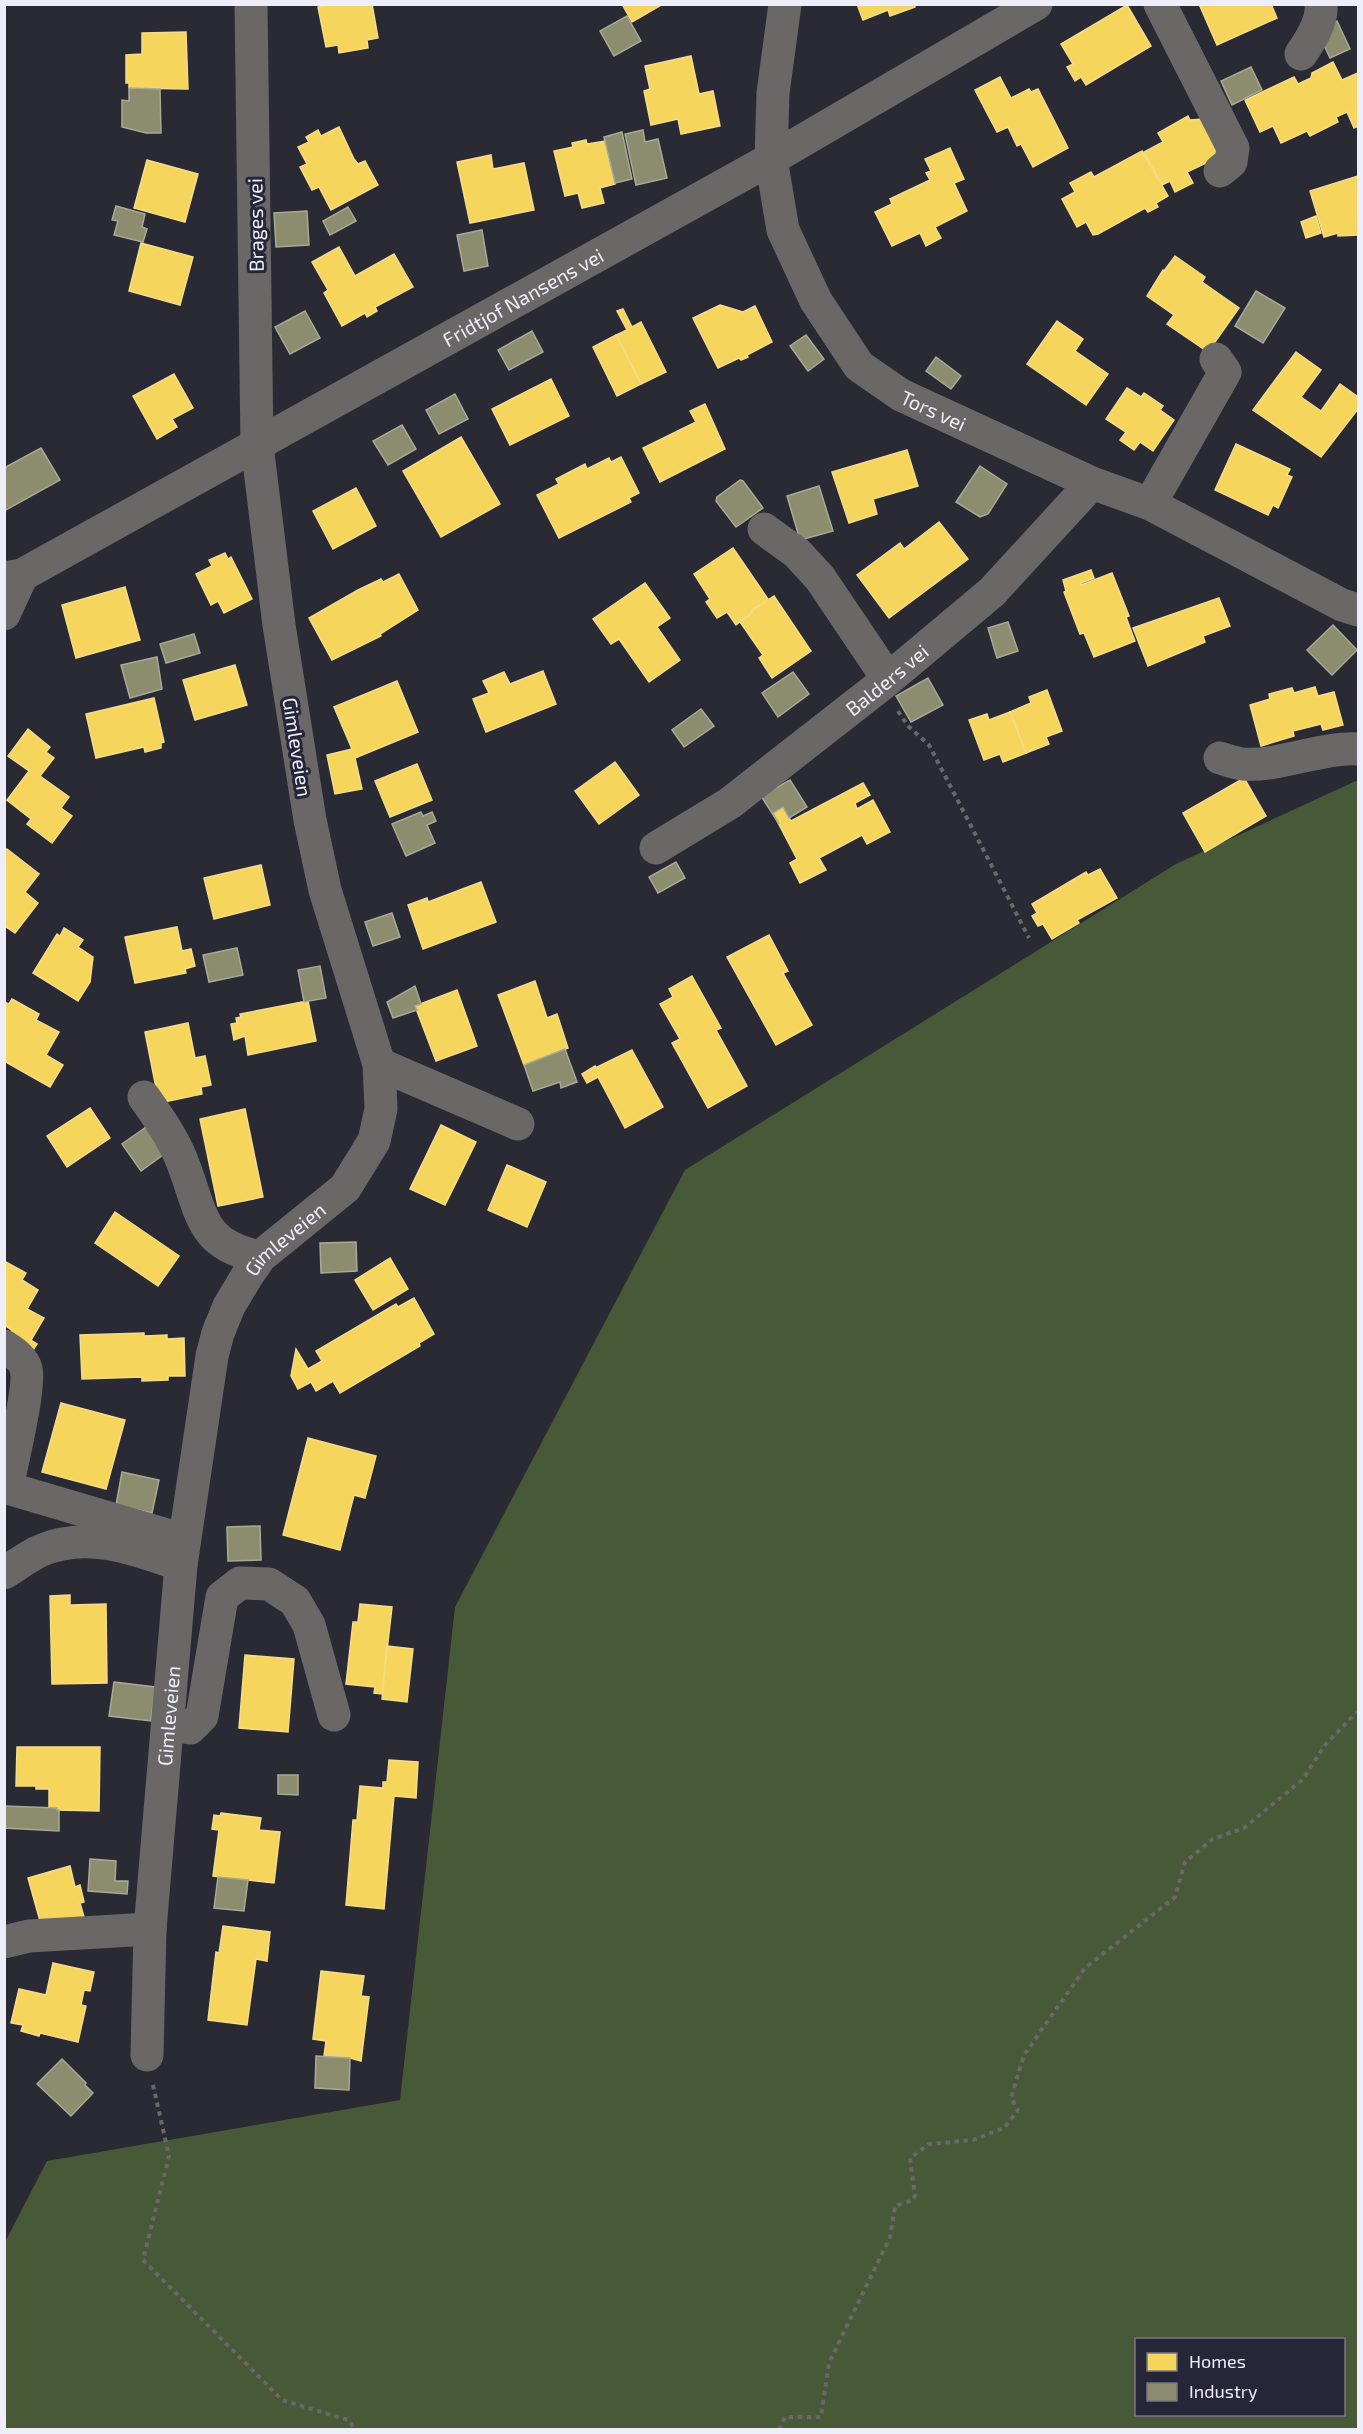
<svg xmlns="http://www.w3.org/2000/svg" width="1363" height="2434" font-family="'Exo 2',sans-serif">
  <style>
    .forest { fill: #485937; fill-rule: evenodd }
    .homes { fill: #f6d55c; stroke: #f4dc8b; stroke-width: 1.5 }
    .industry { fill: #8c8c6e; stroke: #a9a998; stroke-width: 1.5 }
    .lines { fill: none; stroke-linecap: round; stroke-linejoin: round }
    .path { stroke: #69676a; stroke-width: 4; stroke-dasharray: 4.5 4.5; stroke-linecap: butt }
    .minor { stroke: #696867; stroke-width: 33 }
    .labels { text-anchor: middle; dominant-baseline: central; stroke-width: 6; stroke-linejoin: round; paint-order: stroke }
    .street-label { font-size: 20px; fill: #eeedfa; stroke: #272638 }
  </style>
  <rect width="100%" height="100%" fill="#2a2a34"/>
  <!-- forest -->
  <path class="forest" d="M1358 780V2429H5L4 2244 47 2161 400 2100 455 1607 685 1170 1176 864ZM1136 2340H1344V2414H1136Z"/>
  <!-- homes -->
  <g class="homes">
    <polygon points="331,4 372,4 378,38 367,40 368,48 339,53 338,45 326,47 318,7"/>
    <polygon points="622,4 663,4 632,22"/>
    <polygon points="857,4 914,4 915,7 890,16 888,10 863,20"/>
    <polygon points="1199,4 1271,4 1277,18 1217,45"/>
    <polygon points="1127,5 1151,46 1086,85 1081,77 1075,81 1067,67 1073,64 1061,44"/>
    <polygon points="186,32 188,89 129,88 129,83 126,83 126,55 142,54 142,33"/>
    <polygon points="691,56 699,94 713,91 720,126 681,134 678,119 651,125 644,91 650,89 645,66"/>
    <polygon points="1333,62 1342,80 1358,73 1358,126 1354,128 1347,112 1336,117 1338,122 1310,136 1307,131 1281,143 1273,126 1260,132 1245,100 1294,77 1298,84 1311,78 1312,73"/>
    <polygon points="1000,77 1011,98 1029,89 1031,92 1038,89 1068,148 1033,167 1021,144 1017,146 1008,127 997,132 975,90"/>
    <polygon points="1188,116 1190,120 1203,119 1223,155 1187,172 1193,183 1175,192 1170,181 1162,185 1144,152 1163,142 1158,133"/>
    <polygon points="339,127 354,159 358,164 365,161 378,185 331,210 319,187 312,190 300,167 307,164 298,147 309,142 306,137 318,130 321,136"/>
    <polygon points="586,140 587,144 605,141 615,184 600,188 604,203 582,208 578,193 565,196 554,151 573,147 572,143"/>
    <polygon points="950,148 964,179 954,183 967,211 935,227 941,238 926,246 920,233 892,246 875,212 892,204 890,199 930,180 926,173 931,171 925,159"/>
    <polygon points="1142,151 1168,196 1156,203 1158,207 1148,212 1145,208 1098,234 1093,235 1086,222 1077,227 1062,199 1075,192 1070,183 1091,172 1094,177"/>
    <polygon points="491,155 493,169 524,163 534,210 470,223 457,162"/>
    <polygon points="147,160 198,174 185,222 134,208"/>
    <polygon points="1358,176 1358,235 1338,236 1338,233 1324,237 1310,191"/>
    <polygon points="1316,216 1321,233 1306,238 1301,222"/>
    <polygon points="141,243 193,257 180,305 129,291"/>
    <polygon points="339,247 355,276 394,254 413,287 375,307 377,311 367,317 365,313 342,326 324,293 328,290 312,262"/>
    <polygon points="1175,256 1205,277 1202,282 1239,308 1208,352 1167,324 1174,315 1147,296 1163,270 1164,271"/>
    <polygon points="720,305 743,312 755,306 772,342 747,355 748,357 741,360 739,358 718,368 693,318"/>
    <polygon points="623,309 632,327 641,322 666,372 641,384 616,335 627,330 617,311"/>
    <polygon points="1057,321 1083,339 1075,351 1108,374 1086,405 1027,364"/>
    <polygon points="616,335 641,384 617,396 593,347"/>
    <polygon points="1296,352 1321,370 1301,397 1321,411 1340,384 1358,397 1358,409 1321,457 1253,410"/>
    <polygon points="174,374 193,408 172,419 177,427 157,439 133,396"/>
    <polygon points="551,379 569,416 510,445 492,409"/>
    <polygon points="1127,388 1141,397 1144,393 1163,406 1160,410 1174,420 1153,451 1140,442 1134,450 1120,440 1126,432 1106,419"/>
    <polygon points="705,404 725,449 660,482 643,448 696,422 690,411"/>
    <polygon points="461,437 500,504 441,537 403,471"/>
    <polygon points="1236,444 1290,469 1287,475 1292,477 1278,508 1273,505 1268,515 1215,490"/>
    <polygon points="907,450 918,486 873,499 877,514 849,523 832,472"/>
    <polygon points="621,457 639,493 629,498 631,502 559,538 537,495 559,484 556,479 585,464 587,469 609,458 611,462"/>
    <polygon points="356,488 376,526 333,549 313,511"/>
    <polygon points="939,522 968,559 889,618 857,575 900,543 904,549"/>
    <polygon points="733,548 768,599 736,625 727,612 717,618 706,602 710,599 694,574"/>
    <polygon points="225,553 228,559 231,557 252,599 224,613 218,601 211,605 196,574 212,566 209,560"/>
    <polygon points="1091,570 1094,578 1081,583 1081,585 1112,573 1129,616 1126,617 1135,641 1094,657 1084,633 1080,634 1064,592 1066,591 1063,580"/>
    <polygon points="399,574 418,610 380,634 381,636 332,660 309,618 358,590 381,579 383,582"/>
    <polygon points="645,583 670,618 657,627 680,660 649,682 619,639 611,644 593,619"/>
    <polygon points="125,587 140,640 76,658 62,605"/>
    <polygon points="774,596 811,651 772,678 759,658 763,655 740,622 752,613 751,611"/>
    <polygon points="1219,598 1230,626 1203,636 1205,642 1148,666 1133,628"/>
    <polygon points="235,665 247,705 195,720 183,680"/>
    <polygon points="543,671 556,704 486,732 473,699 489,693 483,681 504,672 510,684"/>
    <polygon points="397,681 418,732 355,758 362,789 335,794 327,755 352,749 334,707"/>
    <polygon points="1315,687 1318,696 1334,692 1343,725 1323,730 1321,724 1293,731 1294,736 1261,746 1250,705 1270,699 1269,694 1292,688 1294,693"/>
    <polygon points="1047,690 1062,731 1046,737 1049,744 1026,753 1010,712 1031,703 1029,697"/>
    <polygon points="154,698 164,742 161,743 161,748 145,752 144,747 96,758 86,714"/>
    <polygon points="1010,712 1026,753 1003,762 1000,754 984,760 969,720 987,714 989,720"/>
    <polygon points="28,729 50,747 46,752 54,758 40,776 69,797 61,808 72,816 52,843 27,824 31,819 7,800 29,771 8,756"/>
    <polygon points="615,762 639,795 599,824 575,791"/>
    <polygon points="417,764 432,800 390,817 375,781"/>
    <polygon points="1244,778 1266,816 1205,852 1183,813"/>
    <polygon points="863,783 870,795 855,803 857,809 873,800 890,832 867,844 862,835 819,858 826,870 800,883 790,863 797,859 773,813 783,807 791,821"/>
    <polygon points="7,849 39,874 25,892 38,903 15,933 6,927 4,929 4,852"/>
    <polygon points="261,865 270,905 214,919 204,878"/>
    <polygon points="1100,869 1117,898 1077,920 1079,923 1052,939 1043,924 1038,926 1032,916 1037,913 1032,904 1086,872 1088,875"/>
    <polygon points="481,882 496,922 423,949 408,905 427,898 428,902"/>
    <polygon points="177,927 182,951 191,949 195,966 185,969 186,973 135,983 125,937"/>
    <polygon points="64,928 83,940 78,947 93,957 90,982 78,1001 33,973 57,934 60,936"/>
    <polygon points="769,935 788,971 783,973 812,1025 776,1045 727,957"/>
    <polygon points="692,976 721,1028 716,1030 747,1086 708,1108 672,1043 680,1039 660,1004 673,997 669,989"/>
    <polygon points="535,981 547,1018 557,1014 568,1048 524,1065 498,995"/>
    <polygon points="457,990 477,1046 436,1061 415,1006"/>
    <polygon points="12,999 39,1014 36,1020 59,1032 46,1055 63,1065 50,1087 4,1061 4,1002 9,1004"/>
    <polygon points="308,1001 316,1041 248,1055 245,1036 234,1040 231,1024 237,1023 236,1018 241,1017 240,1014"/>
    <polygon points="188,1023 195,1058 205,1056 211,1085 201,1087 202,1094 159,1103 145,1032"/>
    <polygon points="632,1050 663,1107 625,1128 598,1077 587,1083 582,1074 595,1066 598,1069 597,1067"/>
    <polygon points="90,1108 110,1138 67,1167 47,1136"/>
    <polygon points="245,1109 263,1197 218,1206 200,1119"/>
    <polygon points="441,1125 476,1142 445,1205 410,1189"/>
    <polygon points="507,1165 546,1182 527,1227 488,1210"/>
    <polygon points="115,1212 179,1256 158,1286 95,1243"/>
    <polygon points="390,1258 408,1289 373,1310 355,1280"/>
    <polygon points="4,1261 26,1273 22,1280 38,1290 27,1309 44,1318 31,1340 37,1344 33,1350 9,1335 12,1330 4,1325"/>
    <polygon points="414,1298 434,1334 419,1343 420,1346 340,1393 333,1381 316,1391 311,1382 298,1389 291,1376 296,1349 308,1369 322,1361 316,1351 396,1304 398,1307"/>
    <polygon points="144,1333 144,1336 167,1335 167,1339 184,1338 185,1376 168,1376 168,1380 142,1381 142,1377 82,1379 80,1335"/>
    <polygon points="61,1403 125,1420 106,1489 42,1472"/>
    <polygon points="308,1438 376,1456 365,1498 354,1495 340,1550 283,1535"/>
    <polygon points="70,1595 70,1605 106,1604 107,1683 52,1684 50,1596"/>
    <polygon points="360,1604 392,1607 382,1694 374,1693 375,1687 346,1684 353,1622 358,1622"/>
    <polygon points="387,1646 413,1649 407,1702 382,1699"/>
    <polygon points="245,1655 294,1659 288,1732 239,1728"/>
    <polygon points="17,1747 100,1747 99,1811 57,1810 57,1808 49,1807 49,1789 36,1789 36,1786 16,1786"/>
    <polygon points="389,1760 418,1762 416,1798 394,1796 384,1909 346,1905 353,1820 357,1820 360,1786 383,1788 383,1782 387,1782"/>
    <polygon points="221,1813 261,1818 259,1830 280,1832 274,1883 213,1876 219,1830 212,1829 214,1815 220,1816"/>
    <polygon points="70,1866 75,1887 80,1885 84,1902 80,1903 84,1917 42,1928 28,1878"/>
    <polygon points="223,1926 270,1932 267,1961 256,1959 247,2025 208,2020 216,1952 219,1953"/>
    <polygon points="53,1963 94,1972 90,1991 84,1990 81,2005 86,2006 78,2042 40,2033 39,2036 21,2031 23,2025 11,2023 19,1989 46,1995"/>
    <polygon points="321,1971 364,1976 361,1996 369,1997 361,2061 350,2058 324,2056 326,2041 313,2039"/>
  </g>
  <!-- industry -->
  <g class="industry">
    <polygon points="627,16 641,41 614,56 600,31"/>
    <polygon points="1337,21 1350,49 1330,58 1317,30"/>
    <polygon points="1251,67 1262,90 1232,105 1221,81"/>
    <polygon points="129,88 160,89 161,133 146,133 122,127 122,100 129,101"/>
    <polygon points="643,130 645,142 658,139 667,178 636,185 625,134"/>
    <polygon points="622,132 632,179 615,183 604,137"/>
    <polygon points="116,206 145,214 142,227 147,229 143,242 114,235 118,221 112,220"/>
    <polygon points="348,207 356,221 330,235 323,221"/>
    <polygon points="307,211 309,245 276,247 274,213"/>
    <polygon points="482,230 488,266 464,271 457,235"/>
    <polygon points="1256,291 1285,308 1263,343 1235,326"/>
    <polygon points="305,311 320,338 290,354 275,327"/>
    <polygon points="532,331 543,352 509,370 498,350"/>
    <polygon points="806,335 824,359 808,371 790,346"/>
    <polygon points="936,357 961,376 951,389 926,371"/>
    <polygon points="455,394 468,419 439,434 426,410"/>
    <polygon points="402,425 416,449 388,465 373,441"/>
    <polygon points="41,448 60,480 4,511 4,468"/>
    <polygon points="980,466 1007,484 988,514 980,517 956,502"/>
    <polygon points="740,480 743,481 763,508 736,527 716,501 717,497"/>
    <polygon points="819,486 833,531 800,540 787,496"/>
    <polygon points="1008,622 1018,651 997,658 988,628"/>
    <polygon points="1333,625 1357,650 1332,675 1307,650"/>
    <polygon points="194,634 200,653 166,663 160,644"/>
    <polygon points="157,657 162,689 130,698 121,665"/>
    <polygon points="793,672 809,694 778,717 762,693"/>
    <polygon points="928,678 943,705 911,722 896,696"/>
    <polygon points="701,709 714,726 684,747 672,730"/>
    <polygon points="790,780 807,807 789,818 783,807 773,813 779,824 761,796"/>
    <polygon points="421,812 423,816 432,812 436,821 427,825 435,843 406,856 392,824"/>
    <polygon points="676,862 685,878 658,893 649,877"/>
    <polygon points="392,913 400,937 373,946 365,922"/>
    <polygon points="237,948 243,975 209,982 203,955"/>
    <polygon points="320,966 326,998 304,1002 298,970"/>
    <polygon points="415,986 421,1004 415,1006 417,1010 393,1018 387,1002"/>
    <polygon points="565,1049 577,1082 561,1088 560,1082 533,1091 524,1065"/>
    <polygon points="149,1125 167,1152 141,1171 122,1144"/>
    <polygon points="356,1242 357,1271 321,1273 320,1243"/>
    <polygon points="122,1472 159,1480 152,1513 116,1505"/>
    <polygon points="260,1526 261,1560 228,1561 227,1527"/>
    <polygon points="114,1682 155,1687 151,1721 109,1716"/>
    <polygon points="278,1775 298,1775 298,1795 278,1794"/>
    <polygon points="4,1806 57,1808 57,1810 59,1810 59,1831 4,1828"/>
    <polygon points="90,1859 116,1861 115,1881 128,1881 127,1894 88,1891"/>
    <polygon points="218,1877 248,1880 244,1911 214,1908"/>
    <polygon points="316,2056 350,2058 349,2090 315,2088"/>
    <polygon points="62,2059 86,2083 85,2085 93,2093 71,2116 37,2084"/>
  </g>
  <g class="lines">
    <!-- path -->
    <g class="path">
      <polyline points="898,711 908,726 929,745 1029,938"/>
      <polyline points="153,2085 169,2156 143,2260 282,2400 348,2420 356,2430"/>
      <polyline points="779,2430 785,2417 821,2417 829,2363 890,2237 895,2206 911,2201 915,2196 910,2158 929,2144 973,2140 1004,2128 1018,2110 1011,2098 1024,2055 1085,1968 1175,1897 1185,1862 1213,1839 1244,1828 1303,1779 1325,1745 1354,1715 1358,1712"/>
    </g>
    <!-- minor -->
    <g class="minor">
      <path id="s1" d="M785 4 773 93 771 159 783 230 816 301 859 366 901 395 1092 483 1150 504 1342 605 1358 610"/>
      <polyline points="1160,4 1233,148 1231,162 1220,171"/>
      <path d="M1301 54C1310 41 1323 21 1321 4"/>
      <polyline points="1150,504 1225,372 1216,359"/>
      <polyline points="764,529 797,553 820,578 888,679"/>
      <path id="s2" d="M4 578 22 575 771 159 1036 4"/>
      <polyline points="4,614 22,575"/>
      <path d="M1220 758C1227 760 1235 763 1243 764 1279 767 1320 747 1358 749"/>
      <path id="s3" d="M656 848 730 803 881 685 992 592 1092 483"/>
      <polyline points="379,1064 518,1124"/>
      <path d="M144 1097C160 1120 176 1142 185 1169 203 1218 202 1245 260 1257"/>
      <path d="M4 1346C12 1351 24 1359 26 1369 31 1386 11 1466 7 1488"/>
      <polyline points="4,1487 184,1540"/>
      <path d="M4 1573C16 1566 28 1556 40 1551 87 1530 135 1549 181 1565"/>
      <polyline points="169,1725 190,1728 202,1716 222,1597 240,1583 269,1584 295,1601 309,1625 334,1715"/>
      <polyline points="4,1942 29,1936 150,1929"/>
      <path id="s4" d="M147 2055 150 1929 181 1565 212 1356 218 1333 229 1306 247 1276 260 1257 345 1188 374 1141 381 1109 379 1064 325 890 310 820 279 625 257 445 251 4"/>
    </g>
  </g>
  <g class="labels">
    <!-- street labels -->
    <g class="street-label">
      <text transform="translate(255 225) rotate(-91)">Brages vei</text>
      <text stroke="none"><textPath href="#s2" startOffset="591">Fridtjof Nansens vei</textPath></text>
      <text stroke="none"><textPath href="#s1" startOffset="471">Tors vei</textPath></text>
      <text stroke="none"><textPath href="#s3" startOffset="286">Balders vei</textPath></text>
      <text transform="translate(298 747) rotate(81)">Gimleveien</text>
      <text stroke="none"><textPath href="#s4" startOffset="844">Gimleveien</textPath></text>
      <text stroke="none"><textPath href="#s4" startOffset="340">Gimleveien</textPath></text>
    </g>
  </g>
  <!-- border -->
  <rect width="1363" height="2434" fill="none" stroke="#eeedfa" stroke-width="12"/>
  <!-- legend -->
  <rect x="1135" y="2338" width="210" height="78" fill="#272638" stroke="#777686" stroke-width="1.5"/>
  <rect x="1147" y="2353" width="30" height="18" fill="#f6d55c" stroke="#777686" stroke-width="1.5"/>
  <text x="1189" y="2368" font-size="18" fill="#eeedfa">Homes</text>
  <rect x="1147" y="2383" width="30" height="18" fill="#8c8c6e" stroke="#777686" stroke-width="1.5"/>
  <text x="1189" y="2398" font-size="18" fill="#eeedfa">Industry</text>
</svg>
